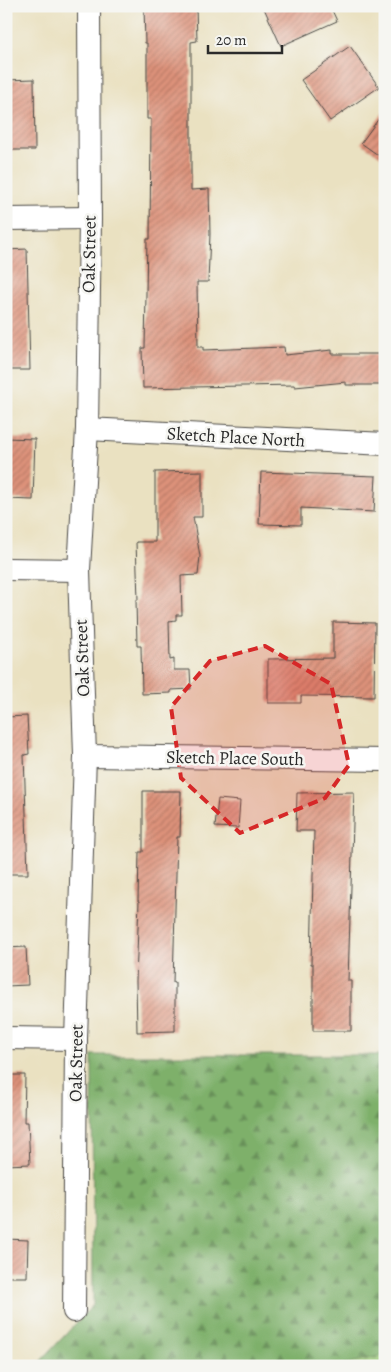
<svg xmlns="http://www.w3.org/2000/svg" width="391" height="1372" font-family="Alegreya,serif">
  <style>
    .forest { fill: url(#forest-firs); stroke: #546e4b }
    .cemetery { fill: url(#cemetery-stones); stroke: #647c53 }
    .building { fill: url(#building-hatch) }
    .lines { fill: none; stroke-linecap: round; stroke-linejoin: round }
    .minor-casing { stroke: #484642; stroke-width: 24 }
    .minor { stroke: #fff; stroke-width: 22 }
    .marked { fill: #d62828; fill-opacity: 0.2; stroke: #d62828; stroke-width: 4; stroke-dasharray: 10 6; stroke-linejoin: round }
    .labels { text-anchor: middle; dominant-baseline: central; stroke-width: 5; stroke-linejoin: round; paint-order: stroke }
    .street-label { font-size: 18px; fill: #2b2b2b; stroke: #f6f6f2 }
  </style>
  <defs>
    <pattern id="forest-firs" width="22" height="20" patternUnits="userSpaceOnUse" patternTransform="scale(1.25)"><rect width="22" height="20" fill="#7eb06b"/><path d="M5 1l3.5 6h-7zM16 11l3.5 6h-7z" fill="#678f58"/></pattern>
    <pattern id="cemetery-stones" width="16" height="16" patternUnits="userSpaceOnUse" patternTransform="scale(1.25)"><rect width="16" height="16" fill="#9ecc7b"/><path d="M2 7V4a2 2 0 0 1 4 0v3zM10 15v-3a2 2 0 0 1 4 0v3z" fill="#88af6a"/></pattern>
    <pattern id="building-hatch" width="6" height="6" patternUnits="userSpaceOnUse" patternTransform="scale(1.25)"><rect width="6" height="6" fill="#dd927a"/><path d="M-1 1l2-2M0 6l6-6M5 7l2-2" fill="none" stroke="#b37764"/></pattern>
  </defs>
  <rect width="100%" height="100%" fill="#f6f6f2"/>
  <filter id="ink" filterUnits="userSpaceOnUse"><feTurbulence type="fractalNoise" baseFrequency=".02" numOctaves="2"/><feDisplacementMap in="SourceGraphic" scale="10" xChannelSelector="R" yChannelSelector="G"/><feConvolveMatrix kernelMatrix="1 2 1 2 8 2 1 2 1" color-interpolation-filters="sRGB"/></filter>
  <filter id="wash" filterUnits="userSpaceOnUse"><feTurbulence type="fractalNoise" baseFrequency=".0096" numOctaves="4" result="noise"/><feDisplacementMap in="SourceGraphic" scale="20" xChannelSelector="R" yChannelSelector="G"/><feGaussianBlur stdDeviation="1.12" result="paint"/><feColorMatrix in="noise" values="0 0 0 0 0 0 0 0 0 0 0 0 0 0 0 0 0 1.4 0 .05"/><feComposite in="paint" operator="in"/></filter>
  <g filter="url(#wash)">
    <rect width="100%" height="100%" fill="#eae1c1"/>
    <!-- forest -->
    <polygon class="forest" points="92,1055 385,1055 385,1355 338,1366 36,1366 93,1305"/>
    <!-- cemetery -->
    <polygon class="cemetery" points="385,1355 385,1366 338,1366"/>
    <g id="blocks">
      <!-- building -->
      <g class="building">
        <polygon points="144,6 196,6 197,41 191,42 191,190 209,189 210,234 208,282 197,282 198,347 203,347 203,350 284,347 285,355 332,350 332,354 385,354 385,385 346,385 346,382 295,387 294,385 143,388 142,348 145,348 147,239 150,239 151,119 147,119 147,43 145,43"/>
        <polygon points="263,6 330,6 337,21 281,46"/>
        <polygon points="350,46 379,87 330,121 301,80"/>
        <polygon points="34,79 35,150 6,150 6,80"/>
        <polygon points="385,110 385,160 361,143"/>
        <polygon points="27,249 30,370 6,370 6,250"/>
        <polygon points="6,438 35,439 33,500 6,499"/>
        <polygon points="202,471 202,517 193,517 200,556 198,575 181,576 182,615 176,615 176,620 169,621 170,660 174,659 174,670 190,670 191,689 171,690 171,693 142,694 141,646 137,646 136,600 138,600 136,542 155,542 155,472"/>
        <polygon points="261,472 376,476 374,512 301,508 301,525 259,524"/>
        <polygon points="333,622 375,623 374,697 301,696 301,703 268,703 268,659 333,658"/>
        <polygon points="27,716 29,754 24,755 28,874 6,874 6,717"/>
        <polygon points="143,791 181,791 180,837 177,837 173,983 175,983 175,1031 137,1032 136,981 139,901 138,901 139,852 143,852"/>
        <polygon points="354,792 348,981 351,981 351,1031 313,1031 313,964 311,964 314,831 296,831 297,793"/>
        <polygon points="218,799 240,801 238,828 215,827"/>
        <polygon points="26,947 28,985 6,986 6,948"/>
        <polygon points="6,1075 25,1075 24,1122 28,1122 30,1164 6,1165"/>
        <polygon points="6,1239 28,1240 27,1277 6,1277"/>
      </g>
    </g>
  </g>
  <g filter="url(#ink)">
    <use href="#blocks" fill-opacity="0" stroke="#484642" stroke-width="1"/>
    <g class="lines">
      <!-- minor casing -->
      <g class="minor-casing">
        <g id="minor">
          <polyline points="6,219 90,218"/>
          <polyline points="87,429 385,444"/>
          <polyline points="6,569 79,570"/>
          <polyline points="85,756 385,760"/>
          <polyline points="6,1038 76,1039"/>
          <polyline points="74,1311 76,1039 85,756 79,570 87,429 90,218 89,6"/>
        </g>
      </g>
      <!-- minor -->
      <use href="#minor" class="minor"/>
    </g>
  </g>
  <!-- marked area -->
  <path class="marked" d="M265 646 331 684 349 765 325 798 240 833 181 778 171 707 210 661Z"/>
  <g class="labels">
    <!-- street labels -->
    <g class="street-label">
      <text transform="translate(89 254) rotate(-89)">Oak Street</text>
      <text transform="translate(236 437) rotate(3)">Sketch Place North</text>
      <text transform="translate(82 658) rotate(-92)">Oak Street</text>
      <text transform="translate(235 758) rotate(1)">Sketch Place South</text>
      <text transform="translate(76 1063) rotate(-89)">Oak Street</text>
    </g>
  </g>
  <!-- margin -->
  <rect width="391" height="1372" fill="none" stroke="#f6f6f2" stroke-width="25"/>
  <!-- scale -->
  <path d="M208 45v8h74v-8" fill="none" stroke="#2b2b2b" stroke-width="2.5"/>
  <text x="216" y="45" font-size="15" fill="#2b2b2b" stroke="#f6f6f2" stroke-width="4" paint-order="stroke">20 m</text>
</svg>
